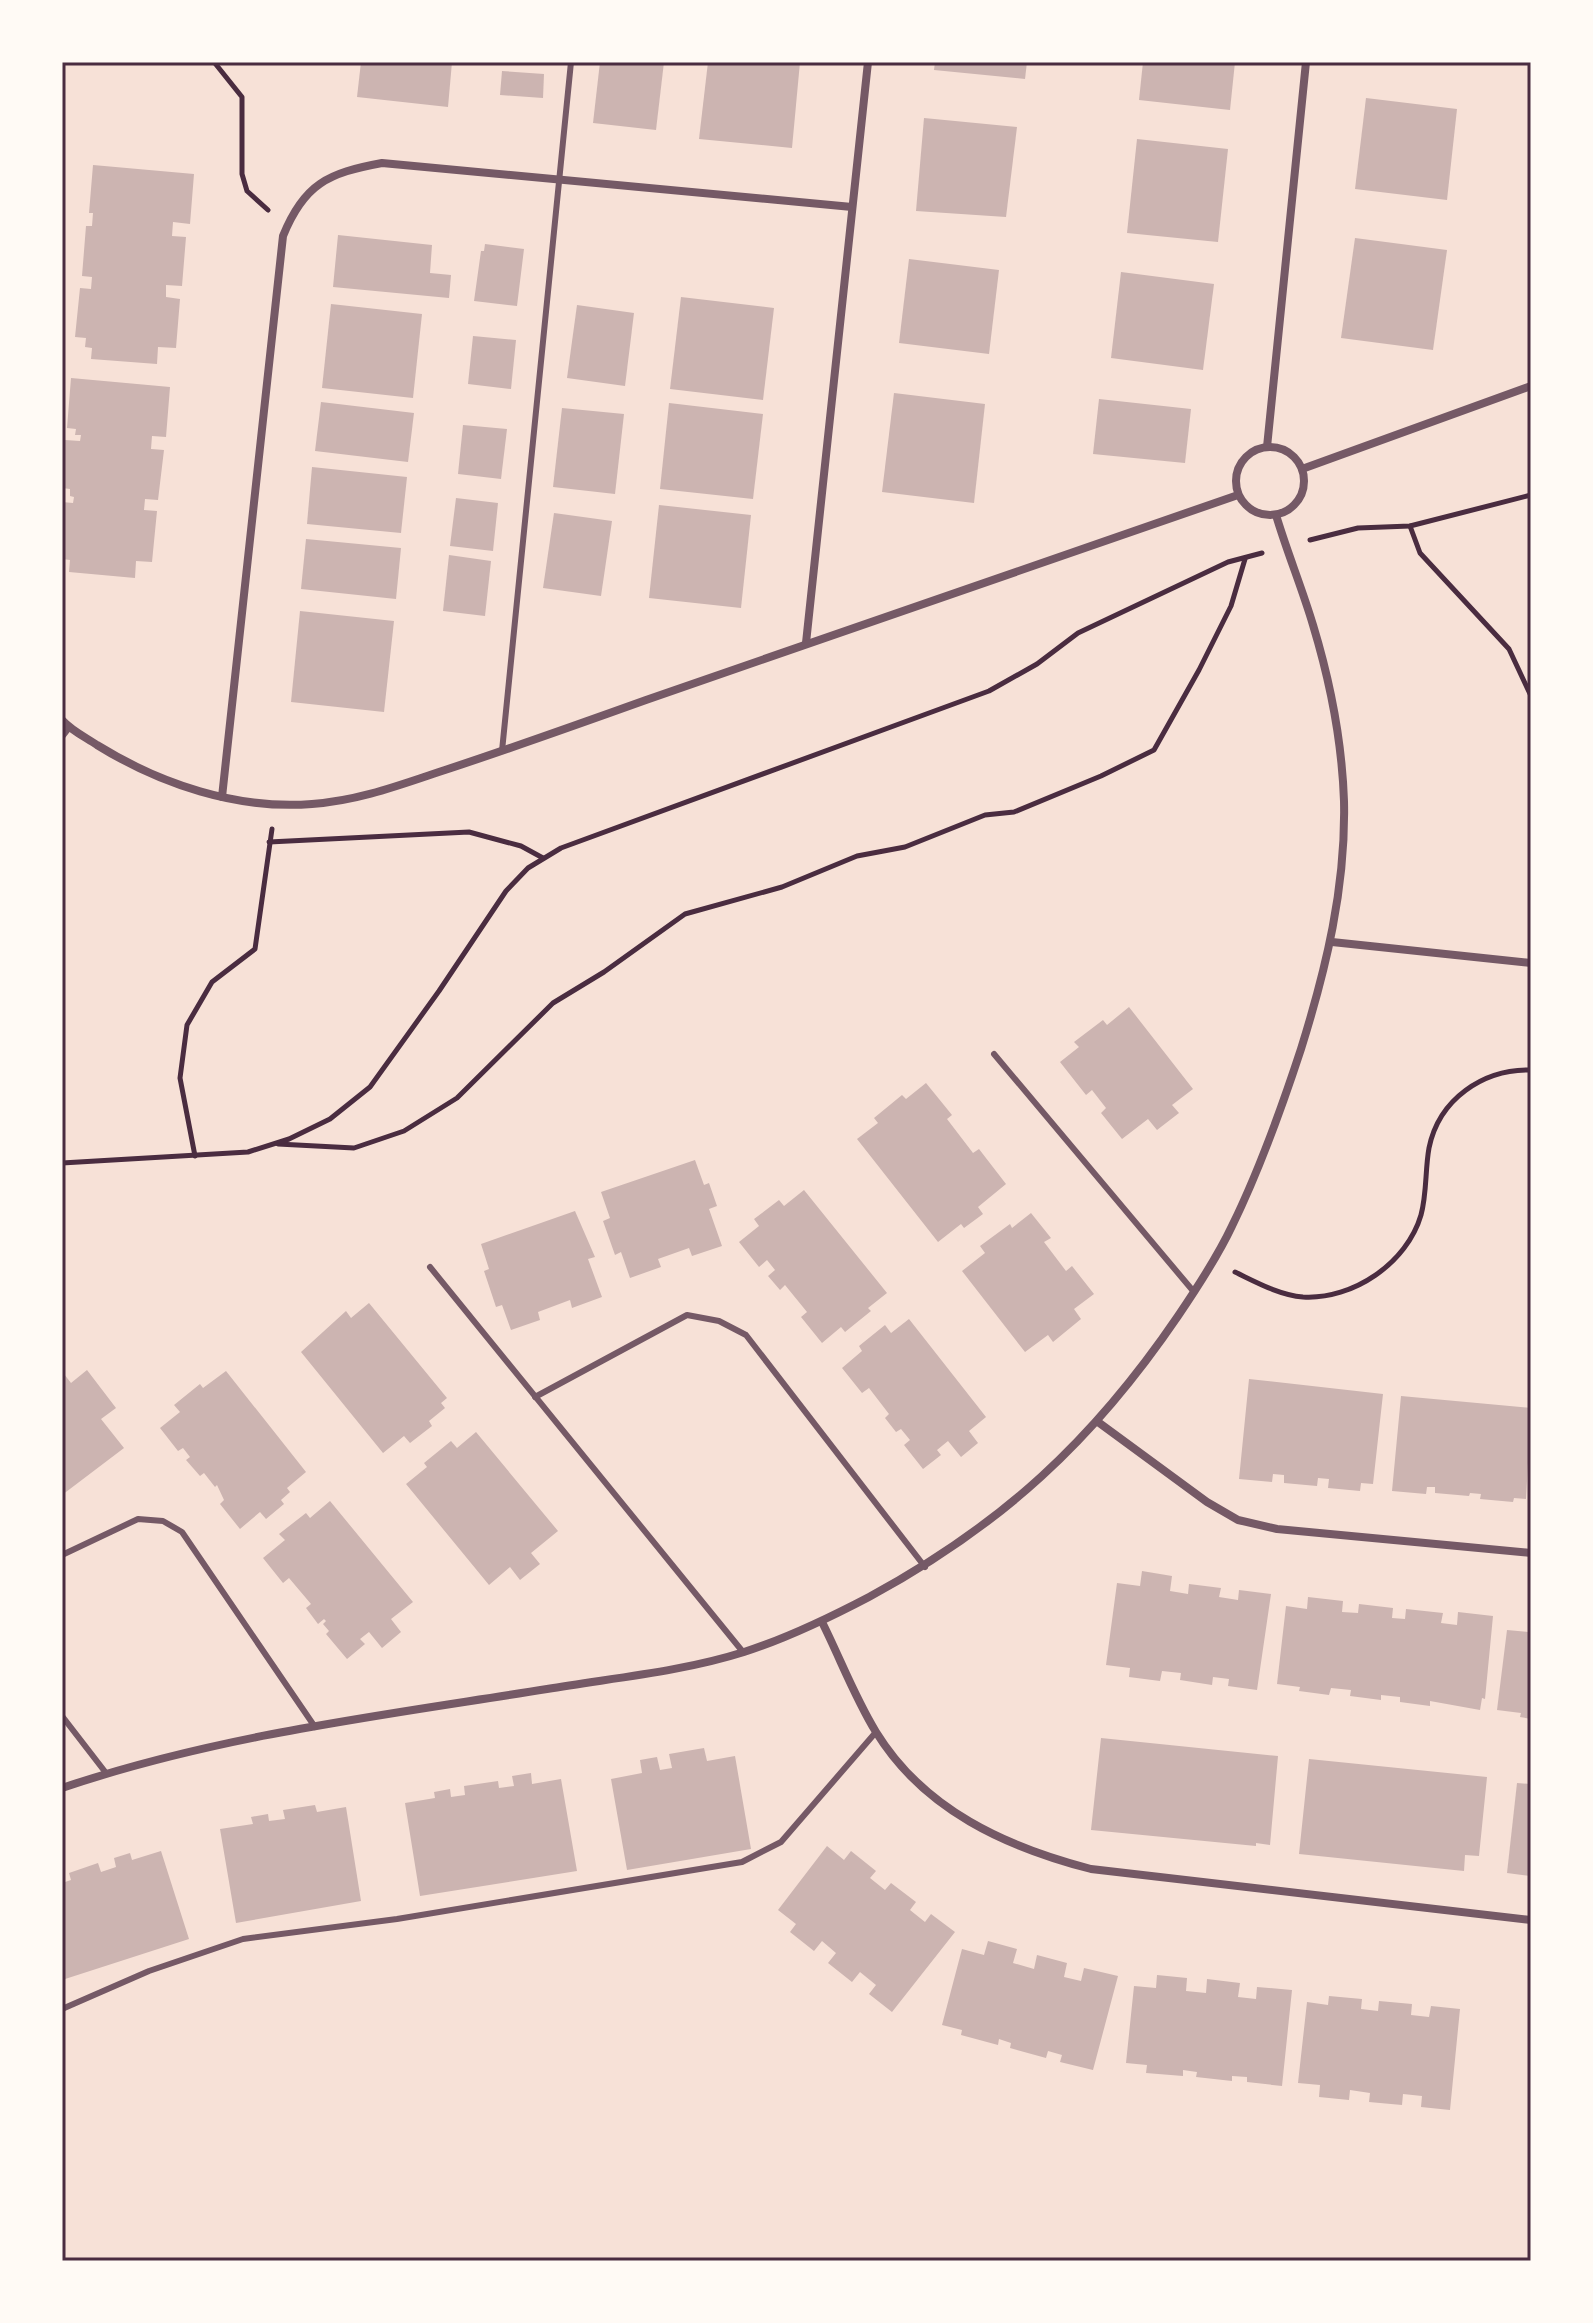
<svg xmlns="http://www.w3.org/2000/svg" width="1593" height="2323" font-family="Montserrat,sans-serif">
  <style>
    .building { fill: #ccb4b1 }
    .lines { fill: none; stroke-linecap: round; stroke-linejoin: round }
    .path { stroke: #4a2c40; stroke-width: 5 }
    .service { stroke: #755966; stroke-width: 6 }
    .minor { stroke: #755966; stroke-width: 8 }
    .neatline { fill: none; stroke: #4a2c40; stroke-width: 3 }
  </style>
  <rect width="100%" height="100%" fill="#f7e1d7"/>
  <!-- building -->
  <g class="building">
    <polygon points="361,62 452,62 448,107 357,97"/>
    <polygon points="600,62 664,62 656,130 593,123"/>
    <polygon points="708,62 800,62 792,148 699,139"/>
    <polygon points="935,62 1027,62 1025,79 934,70"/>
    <polygon points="1143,62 1235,62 1230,110 1139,100"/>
    <polygon points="502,71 544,74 543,98 500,95"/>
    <polygon points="1366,98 1457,109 1447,200 1355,189"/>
    <polygon points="924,118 1017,127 1006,217 916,211"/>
    <polygon points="1137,139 1228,149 1218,242 1127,233"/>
    <polygon points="93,165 194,174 190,224 173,222 172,236 186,237 182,286 166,285 166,297 180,299 176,348 158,347 157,364 91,359 92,348 85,347 86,338 75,337 80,288 91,289 92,277 82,276 86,226 92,226 93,213 89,213"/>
    <polygon points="338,235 432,245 430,273 451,275 449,298 333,287"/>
    <polygon points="1355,238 1447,250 1433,350 1341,338"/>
    <polygon points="485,244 524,249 517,306 474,301 481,251 484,251"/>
    <polygon points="909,259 999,270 989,354 899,343"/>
    <polygon points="1121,272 1214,284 1203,370 1111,358"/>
    <polygon points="681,297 774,308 763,400 670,389"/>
    <polygon points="331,304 422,314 413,398 322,388"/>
    <polygon points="577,305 634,313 625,386 567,378"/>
    <polygon points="473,336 516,340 511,389 468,384"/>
    <polygon points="71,378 170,387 166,437 152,436 151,449 164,450 158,500 145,499 144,510 157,511 152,562 136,561 135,578 69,572 70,560 62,559 62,502 73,503 74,497 70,496 70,489 62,488 65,440 80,441 81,435 75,435 76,429 67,428"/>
    <polygon points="894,393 985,404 974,503 882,492"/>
    <polygon points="1099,399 1191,409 1185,463 1093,454"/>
    <polygon points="321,402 414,413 408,462 315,451"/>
    <polygon points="669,403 763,414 753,499 660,489"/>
    <polygon points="562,408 624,414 615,494 553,487"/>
    <polygon points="463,425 507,429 501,479 458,474"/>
    <polygon points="312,467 407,477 401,533 307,524"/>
    <polygon points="456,498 498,503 493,551 450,546"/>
    <polygon points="659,505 751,515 741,608 649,598"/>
    <polygon points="554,513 612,521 601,596 543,588"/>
    <polygon points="306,539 401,548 396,599 301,589"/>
    <polygon points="449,555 491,561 485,616 443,611"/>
    <polygon points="300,611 394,621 384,712 291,702"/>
    <polygon points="1129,1007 1193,1089 1172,1105 1179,1113 1157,1130 1148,1119 1122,1139 1101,1113 1106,1108 1092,1090 1086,1095 1060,1062 1079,1047 1074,1042 1103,1020 1107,1025"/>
    <polygon points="926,1083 952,1115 947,1119 973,1153 979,1149 1006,1184 978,1207 983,1214 964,1228 961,1224 938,1242 857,1139 878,1123 874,1118 902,1095 906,1099"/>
    <polygon points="695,1160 704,1185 709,1183 717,1206 709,1209 722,1246 692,1256 689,1248 658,1259 661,1267 630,1278 621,1252 615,1255 603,1221 610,1218 601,1192"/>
    <polygon points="804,1190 887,1293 868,1308 871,1311 845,1332 841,1327 822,1343 801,1317 807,1312 785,1285 780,1290 768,1276 775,1270 767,1260 759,1267 739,1242 759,1226 754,1219 779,1200 784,1206"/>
    <polygon points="575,1211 595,1257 588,1259 602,1297 572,1308 570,1300 538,1312 540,1320 511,1330 502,1305 496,1307 484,1271 489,1269 481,1244"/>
    <polygon points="1031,1213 1051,1238 1044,1242 1066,1271 1072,1266 1094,1294 1074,1309 1081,1319 1053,1342 1048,1335 1025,1352 962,1271 985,1253 980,1246 1010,1224 1012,1228"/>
    <polygon points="369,1303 447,1398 441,1403 445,1408 429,1421 432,1426 410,1443 404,1436 383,1453 301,1352 346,1311 351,1318"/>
    <polygon points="909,1319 986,1417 969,1431 978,1443 961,1457 948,1441 937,1450 941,1455 923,1469 904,1445 910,1440 901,1429 896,1432 885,1418 889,1414 869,1388 862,1393 842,1368 862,1351 859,1346 885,1325 891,1333"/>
    <polygon points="87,1370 116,1408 101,1419 124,1448 62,1495 62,1375 64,1374 71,1383"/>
    <polygon points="226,1371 306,1472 287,1488 290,1492 281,1500 284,1504 266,1519 260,1512 240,1529 220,1504 224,1500 217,1485 215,1487 204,1473 200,1476 186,1460 190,1457 183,1448 178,1451 160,1428 180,1412 174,1405 200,1384 203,1388"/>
    <polygon points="1249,1379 1383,1394 1373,1484 1361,1483 1360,1491 1328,1488 1329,1479 1318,1478 1317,1486 1284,1483 1284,1475 1273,1474 1272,1482 1239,1479"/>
    <polygon points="1401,1396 1531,1408 1526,1499 1514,1498 1513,1502 1480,1499 1481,1494 1470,1493 1469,1496 1435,1493 1435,1487 1427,1487 1426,1494 1392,1491"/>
    <polygon points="476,1432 558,1531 531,1553 540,1564 520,1580 510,1567 489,1585 406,1484 427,1467 424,1463 451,1441 457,1448"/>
    <polygon points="330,1501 413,1602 391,1619 401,1632 382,1648 369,1632 360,1639 365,1644 347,1659 326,1634 329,1631 323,1624 326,1621 324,1619 318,1624 306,1608 311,1604 289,1578 283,1583 263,1558 285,1540 279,1534 306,1513 310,1518"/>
    <polygon points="1142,1571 1172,1576 1170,1591 1188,1594 1189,1584 1221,1588 1219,1597 1238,1600 1239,1590 1271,1594 1257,1690 1228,1686 1229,1679 1213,1677 1212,1685 1180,1680 1181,1673 1162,1671 1160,1681 1129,1677 1130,1668 1106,1665 1117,1583 1140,1586"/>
    <polygon points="1308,1597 1343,1601 1342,1612 1358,1613 1359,1604 1393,1608 1392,1618 1405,1619 1406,1609 1443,1613 1441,1623 1457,1625 1458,1612 1493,1616 1485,1699 1482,1698 1480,1710 1430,1701 1430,1706 1400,1702 1400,1697 1381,1695 1381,1700 1350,1696 1351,1690 1331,1688 1329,1695 1299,1691 1300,1687 1277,1684 1286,1606 1307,1609"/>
    <polygon points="1529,1626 1531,1626 1531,1719 1520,1717 1521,1713 1497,1710 1507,1630 1528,1632"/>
    <polygon points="1101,1738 1278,1756 1270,1845 1256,1843 1256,1846 1091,1830"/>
    <polygon points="704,1748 707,1761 735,1756 751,1849 627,1870 611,1779 642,1773 640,1760 657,1757 660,1770 672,1768 669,1754"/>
    <polygon points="1309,1759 1487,1777 1479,1856 1465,1855 1464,1871 1299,1854"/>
    <polygon points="531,1773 532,1784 561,1779 577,1871 420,1896 405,1803 435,1798 434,1792 450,1789 451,1797 465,1795 464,1786 498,1781 499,1788 514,1786 512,1776"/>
    <polygon points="1517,1783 1531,1784 1531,1876 1507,1873"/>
    <polygon points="315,1805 317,1812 346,1807 361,1901 236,1923 220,1829 253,1824 251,1817 268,1814 269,1821 285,1819 283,1810"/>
    <polygon points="827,1846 844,1860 851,1851 876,1871 870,1878 885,1890 891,1883 916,1902 910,1910 925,1922 931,1914 955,1932 892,2012 869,1994 876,1985 860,1972 852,1982 828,1963 836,1953 822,1941 814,1951 790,1932 796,1924 778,1910"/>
    <polygon points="161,1851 189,1939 62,1980 62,1883 71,1880 69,1873 98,1863 101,1872 116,1867 114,1858 130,1853 132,1860"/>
    <polygon points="988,1941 1017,1949 1013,1963 1034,1969 1037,1955 1067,1963 1064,1977 1081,1981 1084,1968 1118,1976 1093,2070 1060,2062 1062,2055 1048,2051 1046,2058 1010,2048 1011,2043 999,2039 998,2045 961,2035 962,2030 942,2025 962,1949 984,1955"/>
    <polygon points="1157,1975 1187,1978 1186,1991 1206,1993 1207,1979 1240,1983 1238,1997 1256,1999 1257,1987 1292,1990 1282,2086 1247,2082 1247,2077 1232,2076 1232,2081 1196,2077 1197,2072 1183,2070 1183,2076 1146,2073 1147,2065 1126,2063 1134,1986 1156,1988"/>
    <polygon points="1329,1996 1362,1999 1361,2009 1378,2011 1379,2001 1412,2004 1411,2015 1429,2017 1431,2006 1460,2009 1450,2110 1421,2107 1422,2096 1403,2094 1402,2105 1369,2102 1370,2093 1350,2090 1349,2100 1319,2097 1320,2085 1298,2083 1307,2002 1328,2005"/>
  </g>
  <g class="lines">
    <!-- path -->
    <g class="path">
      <polyline points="214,62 242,97 242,174 247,191 268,210"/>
      <polyline points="1410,526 1420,553 1509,649 1531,696"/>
      <polyline points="1310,540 1358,528 1410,526 1531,495"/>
      <polyline points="269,842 469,832 521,846 543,858"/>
      <polyline points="278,1144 354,1148 404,1131 457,1098 553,1003 604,972 685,914 782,887 857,856 905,847 985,815 1014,812 1101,776 1154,750 1199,670 1231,606 1245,559"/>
      <polyline points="195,1156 180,1078 187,1025 212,982 255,949 272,829"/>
      <polyline points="62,1163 248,1152 289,1139 330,1119 370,1087 439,991 506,891 528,868 561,848 989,691 1037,664 1078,633 1228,562 1262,553"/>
      <path d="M1235 1272C1256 1282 1279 1295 1303 1297 1353 1300 1407 1263 1421 1215 1427 1193 1425 1170 1429 1148 1439 1099 1483 1069 1531 1070"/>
    </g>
    <!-- service -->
    <g class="service">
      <polyline points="62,737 69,728"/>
      <polyline points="502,751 571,62"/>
      <polyline points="994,1054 1194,1292"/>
      <polyline points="430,1267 743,1652"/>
      <polyline points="535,1397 687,1315 719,1321 746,1335 925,1567"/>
      <polyline points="62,1555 138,1519 163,1521 182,1532 315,1727"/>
      <polyline points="62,1716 106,1773"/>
      <polyline points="62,2009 149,1971 243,1939 397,1919 742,1862 781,1842 876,1732"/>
    </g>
    <!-- minor -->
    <g class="minor">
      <circle cx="1270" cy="481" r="34"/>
      <polyline points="1267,447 1306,62"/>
      <polyline points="1302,469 1531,386"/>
      <polyline points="806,643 868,62"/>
      <path d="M62 720C72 731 85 737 97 745 160 784 237 810 312 804 358 801 400 785 445 770 512 748 579 724 646 700 843 630 1041 563 1238 495"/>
      <path d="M222 797 283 236C304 184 328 173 382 163L852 207"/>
      <polyline points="1332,942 1531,963"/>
      <polyline points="1098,1422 1207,1502 1238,1520 1277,1529 1531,1553"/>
      <path d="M822 1622C840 1658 855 1698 876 1732 924 1810 1006 1847 1091 1869L1531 1920"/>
      <path d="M62 1788C218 1735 385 1715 547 1689 612 1678 681 1672 744 1652 788 1638 829 1618 869 1597 1002 1525 1093 1441 1178 1316 1197 1288 1217 1258 1232 1226 1260 1169 1281 1110 1301 1049 1326 969 1346 887 1344 801 1342 743 1330 681 1313 625 1302 588 1287 552 1276 515"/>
    </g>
  </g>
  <!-- border -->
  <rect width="1593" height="2323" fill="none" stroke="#fffaf5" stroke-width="128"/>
  <rect x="64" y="64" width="1465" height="2195" class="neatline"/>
</svg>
